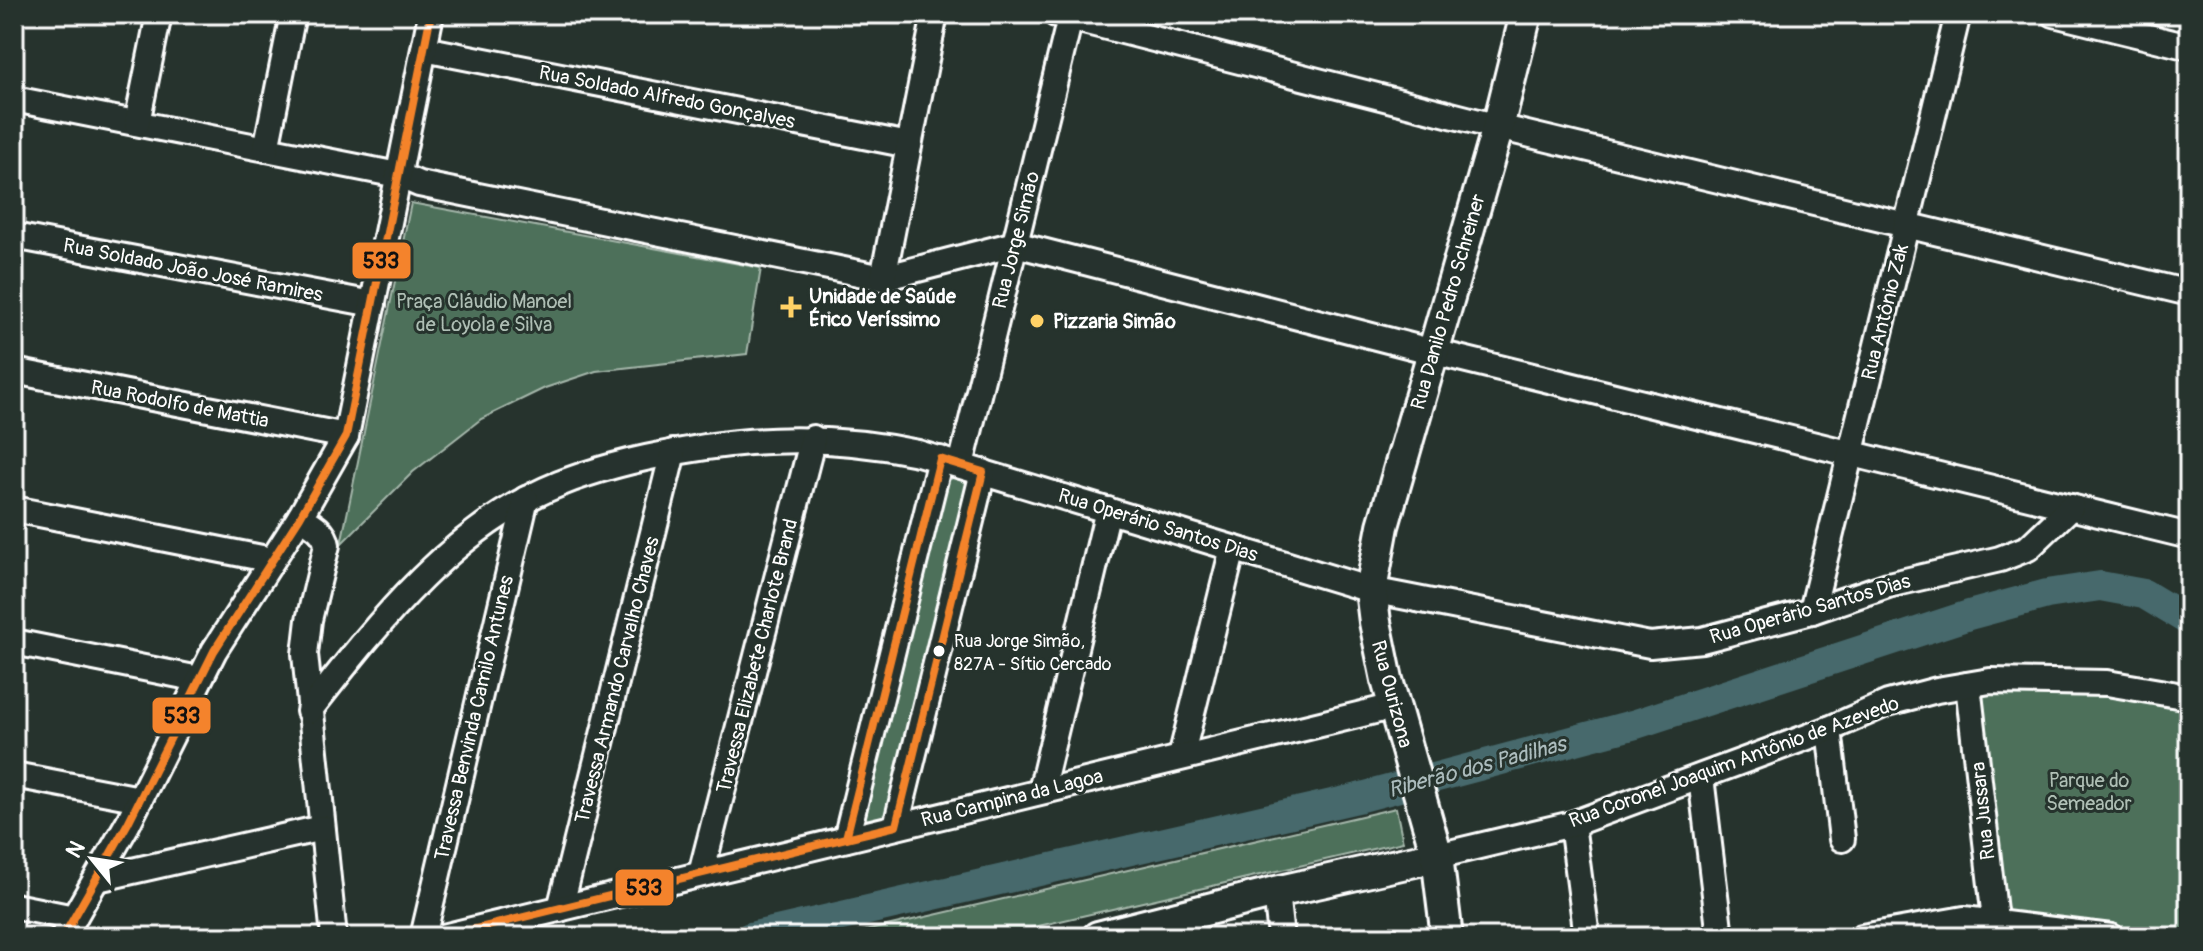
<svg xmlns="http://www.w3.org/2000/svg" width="2203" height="951" font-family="Pangolin,sans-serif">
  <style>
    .green { fill: #4e705a; stroke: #a6b8ac; stroke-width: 2 }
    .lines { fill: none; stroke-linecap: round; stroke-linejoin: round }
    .river { stroke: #46696c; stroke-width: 30 }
    .minor-casing { stroke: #fff; stroke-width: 30 }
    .major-casing { stroke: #fff; stroke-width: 36 }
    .minor { stroke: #26332d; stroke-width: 24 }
    .major { stroke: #26332d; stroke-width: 30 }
    .bus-1-casing { stroke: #26332d; stroke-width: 14 }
    .bus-1 { stroke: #f4832c; stroke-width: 8 }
    .poi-dot { fill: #ffd166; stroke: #26332d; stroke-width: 3 }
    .bus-dot { fill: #fff; stroke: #26332d; stroke-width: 3 }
    .labels { text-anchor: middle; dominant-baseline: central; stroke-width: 6; stroke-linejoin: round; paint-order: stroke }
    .bus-label { font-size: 18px; fill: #fff; stroke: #26332d; text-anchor: start }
    .street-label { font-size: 20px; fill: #fff; stroke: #26332d }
    .poi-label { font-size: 20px; font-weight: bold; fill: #fff; stroke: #26332d; text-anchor: start }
    .park-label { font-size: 20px; fill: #afbfb5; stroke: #26332d }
    .water-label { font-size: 22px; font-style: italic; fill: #acbcbd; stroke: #26332d }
    .line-badge { stroke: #26332d; stroke-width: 3 }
    .pale-badge-label { font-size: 22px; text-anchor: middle; font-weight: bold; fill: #111 }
  </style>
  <rect width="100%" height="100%" fill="#26332d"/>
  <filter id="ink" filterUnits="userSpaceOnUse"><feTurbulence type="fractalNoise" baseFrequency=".0125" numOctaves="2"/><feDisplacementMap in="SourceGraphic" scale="16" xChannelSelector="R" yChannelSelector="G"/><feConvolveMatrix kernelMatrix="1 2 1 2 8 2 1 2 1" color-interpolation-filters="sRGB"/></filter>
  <g filter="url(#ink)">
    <!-- green -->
    <g class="green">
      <polygon points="411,203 761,268 747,354 596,371 545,388 481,419 413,472 341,544"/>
      <polygon points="954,477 962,478 969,484 890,810 884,818 872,822 867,820 864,812 946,482"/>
      <polygon points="2091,689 2189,704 2189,937 2148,937 2001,915 1977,692"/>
      <polygon points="1396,808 1403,842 991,937 839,937"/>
    </g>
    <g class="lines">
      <!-- river -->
      <polyline class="river" points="750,937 1358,798 1636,724 1969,615 2047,594 2100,586 2144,594 2189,621"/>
      <!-- minor casing -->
      <g class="minor-casing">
        <g id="minor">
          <polyline points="1056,14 1498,127 2189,293"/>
          <polyline points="2054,14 2189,47"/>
          <polyline points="424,49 909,145"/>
          <polyline points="14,99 398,175 419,184 883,278 1015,244 1434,352 2189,536"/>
          <polyline points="137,123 159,14"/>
          <polyline points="266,149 293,14"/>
          <polyline points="14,236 373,304"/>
          <polyline points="883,278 935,14"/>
          <polyline points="14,371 346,436"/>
          <polyline points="961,465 1071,14"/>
          <polyline points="14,509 272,560"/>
          <path d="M300 517C312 524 325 531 327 545L309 620 305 654 334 937"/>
          <polyline points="1812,611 1958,14"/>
          <polyline points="14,642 199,679"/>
          <polyline points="1968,685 1997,937"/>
          <path d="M309 711C378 623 452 527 559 484 599 468 640 458 682 451 762 436 838 436 918 453L1371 590 1650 645 1702 640 1812 611 1888 585 2000 559 2028 548 2071 507"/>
          <polyline points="1829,729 1842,839"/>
          <polyline points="1181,757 1233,548"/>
          <polyline points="14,775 140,799"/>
          <polyline points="1701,777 1720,937"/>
          <polyline points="1041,791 1108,510"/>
          <polyline points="1572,824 1587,937"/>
          <polyline points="896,826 983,472"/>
          <polyline points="846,839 940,459"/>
          <polyline points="1437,856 1572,824 1829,729 1888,703 1937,690 1990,681 2107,683 2189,697"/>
          <polyline points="701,874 813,438"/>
          <polyline points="97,879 322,828"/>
          <polyline points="1276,892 1281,937"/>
          <polyline points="14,906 74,918"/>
          <polyline points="560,909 673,452"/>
          <polyline points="63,937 128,823 214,651 300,517 346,436 431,14"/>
          <polyline points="423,937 526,499"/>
          <polyline points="443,937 1395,706"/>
          <polyline points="1862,937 1964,919 2111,937"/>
        </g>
      </g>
      <!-- major casing -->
      <g class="major-casing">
        <g id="major">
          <polyline points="1098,937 1276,892 1437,856"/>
          <polyline points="1447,937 1437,856 1387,680 1375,622 1371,590 1383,526 1498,127 1526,14"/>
        </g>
      </g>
      <!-- minor -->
      <use href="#minor" class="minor"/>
      <!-- major -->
      <use href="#major" class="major"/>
      <!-- bus-1 casing -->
      <g class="bus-1-casing">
        <g id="bus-1">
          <polygon points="940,459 983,472 896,826 846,838"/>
          <polyline points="63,937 128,823 214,651 300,517 346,436 431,14"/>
          <polyline points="443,937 846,838"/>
        </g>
      </g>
      <!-- bus-1 -->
      <use href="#bus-1" class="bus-1"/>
    </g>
  </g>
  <!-- markers -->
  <g class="poi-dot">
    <path d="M787 295h8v8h8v8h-8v8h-8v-8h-8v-8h8z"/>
    <circle cx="1037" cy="321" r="8"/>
  </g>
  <circle class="bus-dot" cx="939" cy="651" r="7"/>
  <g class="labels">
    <!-- bus labels -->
    <g class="bus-label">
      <text x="954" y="641">Rua Jorge Simão,<tspan x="954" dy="23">827A - Sítio Cercado</tspan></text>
    </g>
    <!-- street labels -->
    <g class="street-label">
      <text transform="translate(667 97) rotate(11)">Rua Soldado Alfredo Gonçalves</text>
      <text transform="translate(1016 240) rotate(-76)">Rua Jorge Simão</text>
      <text transform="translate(193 270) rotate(11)">Rua Soldado João José Ramires</text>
      <text transform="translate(1448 302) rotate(-74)">Rua Danilo Pedro Schreiner</text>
      <text transform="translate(1885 312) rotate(-76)">Rua Antônio Zak</text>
      <text transform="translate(180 404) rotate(11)">Rua Rodolfo de Mattia</text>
      <text transform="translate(1158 525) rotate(17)">Rua Operário Santos Dias</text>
      <text transform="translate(1810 609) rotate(-16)">Rua Operário Santos Dias</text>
      <text transform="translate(757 656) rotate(-76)">Travessa Elizabete Charlote Brand</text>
      <text transform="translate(617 680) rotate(-76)">Travessa Armando Carvalho Chaves</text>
      <text transform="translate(1392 694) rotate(75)">Rua Ourizona</text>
      <text transform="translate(474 718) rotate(-77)">Travessa Benvinda Camilo Antunes</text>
      <text transform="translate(1734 762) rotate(-20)">Rua Coronel Joaquim Antônio de Azevedo</text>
      <text transform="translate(1012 798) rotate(-14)">Rua Campina da Lagoa</text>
      <text transform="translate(1983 811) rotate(-96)">Rua Jussara</text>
    </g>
    <!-- poi labels -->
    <g class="poi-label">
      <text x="809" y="296">Unidade de Saúde<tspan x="809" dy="23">Érico Veríssimo</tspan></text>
      <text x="1053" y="321">Pizzaria Simão</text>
    </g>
    <!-- park labels -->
    <g class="park-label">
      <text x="484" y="301">Praça Cláudio Manoel<tspan x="484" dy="23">de Loyola e Silva</tspan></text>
      <text x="2089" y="780">Parque do<tspan x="2089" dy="23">Semeador</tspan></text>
    </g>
    <!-- water labels -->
    <g class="water-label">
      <text transform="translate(1477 767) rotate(-15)">Riberão dos Padilhas</text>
    </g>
  </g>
  <g class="line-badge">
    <rect x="351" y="241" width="61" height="39" rx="8" fill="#f4832c"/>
    <rect x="151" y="696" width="61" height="39" rx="8" fill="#f4832c"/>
    <rect x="614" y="868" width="61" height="39" rx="8" fill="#f4832c"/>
  </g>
  <g class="pale-badge-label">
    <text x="381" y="268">533</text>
    <text x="182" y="723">533</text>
    <text x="644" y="895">533</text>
  </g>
  <!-- margin -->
  <rect width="2203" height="951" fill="none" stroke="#26332d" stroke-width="48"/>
  <rect x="24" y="24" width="2155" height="903" fill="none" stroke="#fff" stroke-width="3" filter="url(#ink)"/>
  <!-- north arrow -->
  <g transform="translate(92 859) rotate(300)" stroke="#26332d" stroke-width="6" paint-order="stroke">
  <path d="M0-6L14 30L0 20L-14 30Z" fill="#ffffff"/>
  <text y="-12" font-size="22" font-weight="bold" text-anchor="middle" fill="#ffffff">N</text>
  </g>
</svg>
